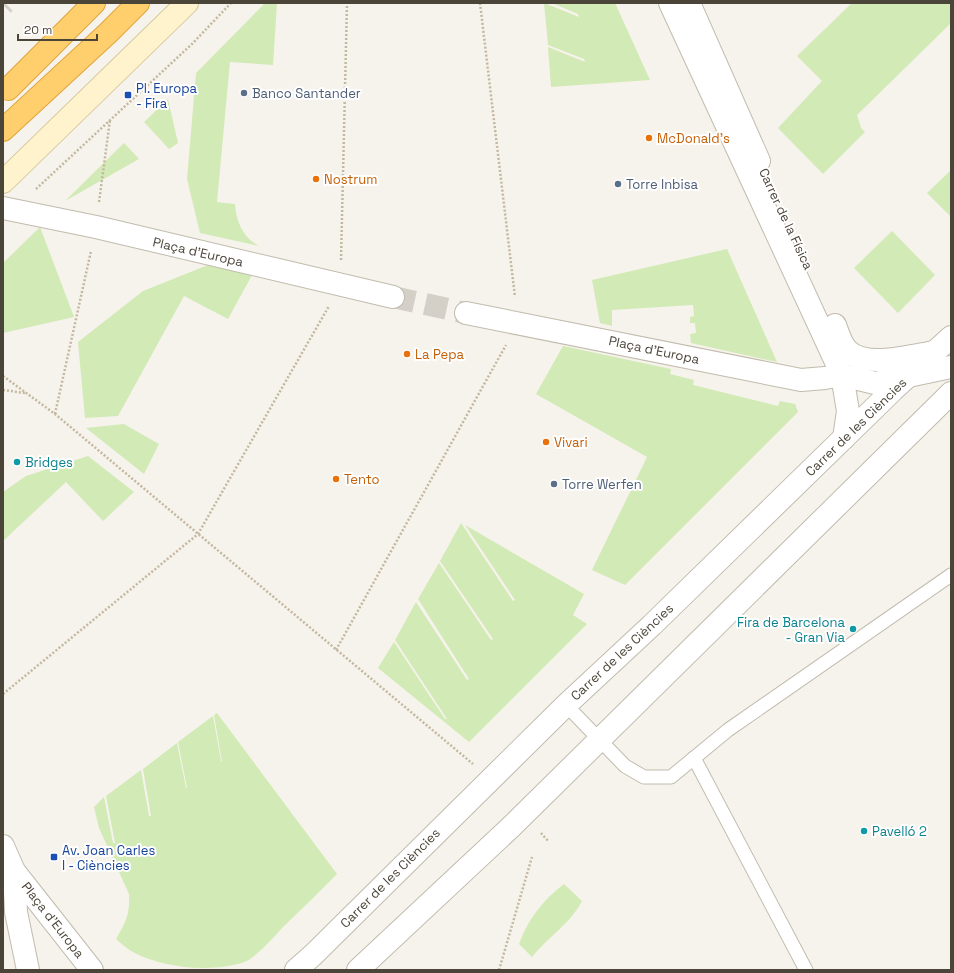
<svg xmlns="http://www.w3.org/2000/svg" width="954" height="973" font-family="'Space Grotesk',sans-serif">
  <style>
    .green { fill: #d2eab5 }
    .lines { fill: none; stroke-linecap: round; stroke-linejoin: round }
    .minor-tunnel { stroke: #d4d0c8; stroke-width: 22; stroke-dasharray: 22 11; stroke-linecap: butt }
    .motorway-tunnel { stroke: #d4d0c8; stroke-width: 22; stroke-dasharray: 22 11; stroke-linecap: butt }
    .service-casing { stroke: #c2bbae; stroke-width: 15 }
    .minor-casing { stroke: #c2bbae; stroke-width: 24 }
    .secondary-casing { stroke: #d6c79b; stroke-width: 24 }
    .motorway-casing { stroke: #e0a43c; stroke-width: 24 }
    .path { stroke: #c4b79f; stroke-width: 2.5; stroke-dasharray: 2 2; stroke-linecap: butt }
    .service { stroke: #fff; stroke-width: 13 }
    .minor { stroke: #fff; stroke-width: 22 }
    .secondary { stroke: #fff3cd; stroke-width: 22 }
    .motorway { stroke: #ffcf6e; stroke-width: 22 }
    .service-dot { fill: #5c6f8a; stroke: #fff; stroke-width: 1.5 }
    .transit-dot { fill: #1a4fb4; stroke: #fff; stroke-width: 1.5 }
    .food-dot { fill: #e8710a; stroke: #fff; stroke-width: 1.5 }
    .culture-dot { fill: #0f9aa8; stroke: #fff; stroke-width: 1.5 }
    .labels { text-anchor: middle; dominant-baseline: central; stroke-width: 4; stroke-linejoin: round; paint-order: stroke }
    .transit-label { font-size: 13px; fill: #164399; stroke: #fff; text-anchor: start }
    .service-label { font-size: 13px; fill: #4e5e75; stroke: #fff; text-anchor: start }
    .food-label { font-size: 13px; fill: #c56008; stroke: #fff; text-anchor: start }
    .street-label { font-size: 13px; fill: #4b4439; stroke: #fff }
    .culture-label { font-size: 13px; fill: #0d838f; stroke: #fff; text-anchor: start }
  </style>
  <rect width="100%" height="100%" fill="#f6f3ec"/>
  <!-- green -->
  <g class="green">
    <path d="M265 3H277L273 65 230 62 217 202 235 204C236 221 243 238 259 246L200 233 187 179 196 73Z"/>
    <polygon points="544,3 579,17 578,14 552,3 615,3 650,80 551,87 548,47 585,62 584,59 548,45"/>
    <polygon points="852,3 951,3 951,23 857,115 861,128 865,132 823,174 778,128 822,81 797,56"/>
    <polygon points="168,99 178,143 169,149 144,122"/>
    <polygon points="124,143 139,159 65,201"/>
    <polygon points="951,170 951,217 927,193"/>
    <polygon points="40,227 74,317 3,333 3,263"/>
    <polygon points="892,231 935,275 898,313 854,268"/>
    <polygon points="727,249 777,362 691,343 690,334 696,333 695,323 690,323 690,317 694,316 693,305 612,310 612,326 600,323 592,280"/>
    <polygon points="208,265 252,275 228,319 184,296 118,416 85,418 78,342 143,291"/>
    <polygon points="563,346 671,369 670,374 694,380 693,385 778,406 780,401 795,404 798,412 625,585 592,570 647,457 536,394"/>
    <polygon points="124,424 159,444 144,474 86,428"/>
    <polygon points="88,456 134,492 103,521 66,482 3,541 3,492 26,476"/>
    <polygon points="461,523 513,601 515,600 465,525 584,594 573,615 587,624 469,742 378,668 394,642 445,719 447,719 395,640 416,602 467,680 469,679 418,599 439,563 491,640 493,639 440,561"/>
    <path d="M217 713 337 874C319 892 301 910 283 927 272 939 261 952 247 961 217 973 163 969 133 952 127 949 122 944 116 939 126 922 130 914 129 894L99 828 94 807 104 797 113 843H115L106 796 141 770 149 816H151L143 769 177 743 186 788H187L178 742 213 716 221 761 222 762 214 715Z"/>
    <path d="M564 884 582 901C570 924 548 937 532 957L519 944C528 919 543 900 564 884Z"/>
  </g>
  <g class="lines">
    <!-- minor-tunnel -->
    <polyline class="minor-tunnel" points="393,297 466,313"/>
    <!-- motorway-tunnel -->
    <polyline class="motorway-tunnel" points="3,5 5,3"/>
    <!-- service casing -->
    <g class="service-casing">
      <g id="service">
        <polyline points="566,705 625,766 644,777 671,777 728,730 951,575"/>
        <polyline points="694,758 806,970"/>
      </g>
    </g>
    <!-- minor casing -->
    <g class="minor-casing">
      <g id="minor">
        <polyline points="670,3 842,375 848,411 844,438"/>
        <polyline points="689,3 759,161"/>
        <polyline points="3,208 96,227 393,297"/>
        <polyline points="466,313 801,380 825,378 842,375 875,383 951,367"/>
        <path d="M835 325C838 333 841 344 847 350 865 369 911 356 934 352"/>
        <polyline points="3,846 14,871 92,970"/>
        <polyline points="14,871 16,912 28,970"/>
        <polyline points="296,970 313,955 566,705 652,625 893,390 951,337"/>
        <polyline points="358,970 512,826 951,393"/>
      </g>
    </g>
    <!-- secondary casing -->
    <g class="secondary-casing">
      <polyline id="secondary" points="3,182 187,3"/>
    </g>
    <!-- motorway casing -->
    <g class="motorway-casing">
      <g id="motorway">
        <polyline points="8,89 94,3"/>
        <polyline points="3,130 108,33 138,3"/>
      </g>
    </g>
    <!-- path -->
    <g class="path">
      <polyline points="480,3 515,297"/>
      <polyline points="36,189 192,44 231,3"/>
      <polyline points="99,202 110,120"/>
      <polyline points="341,260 347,3"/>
      <polyline points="3,376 55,414 473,764"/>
      <polyline points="3,390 25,393"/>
      <polyline points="55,414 91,251"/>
      <polyline points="336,650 506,345"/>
      <polyline points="3,694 198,534 329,306"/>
      <polyline points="541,833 549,842"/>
      <polyline points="499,970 532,857"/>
    </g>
    <!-- service -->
    <use href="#service" class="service"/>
    <!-- minor -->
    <use href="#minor" class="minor"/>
    <!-- secondary -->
    <use href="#secondary" class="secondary"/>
    <!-- motorway -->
    <use href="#motorway" class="motorway"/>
  </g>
  <!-- markers -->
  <g class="service-dot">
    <circle cx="244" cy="93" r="4"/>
    <circle cx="618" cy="184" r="4"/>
    <circle cx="554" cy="484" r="4"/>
  </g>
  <g class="transit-dot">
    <rect x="124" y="91" width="8" height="8" rx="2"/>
    <rect x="50" y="853" width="8" height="8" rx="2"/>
  </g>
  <g class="food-dot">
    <circle cx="649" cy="138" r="4"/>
    <circle cx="316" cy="179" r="4"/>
    <circle cx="407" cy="354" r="4"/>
    <circle cx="546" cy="442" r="4"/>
    <circle cx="336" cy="479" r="4"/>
  </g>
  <g class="culture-dot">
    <circle cx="17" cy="462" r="4"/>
    <circle cx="853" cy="629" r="4"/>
    <circle cx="864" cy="831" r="4"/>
  </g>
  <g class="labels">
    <!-- transit labels -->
    <g class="transit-label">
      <text x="136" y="88">Pl. Europa<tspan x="136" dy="15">- Fira</tspan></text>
      <text x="62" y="850">Av. Joan Carles<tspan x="62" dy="15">I - Ciències</tspan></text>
    </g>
    <!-- service labels -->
    <g class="service-label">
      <text x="252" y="93">Banco Santander</text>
      <text x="626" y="184">Torre Inbisa</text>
      <text x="562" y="484">Torre Werfen</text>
    </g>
    <!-- food labels -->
    <g class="food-label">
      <text x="657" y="138">McDonald's</text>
      <text x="324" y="179">Nostrum</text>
      <text x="415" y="354">La Pepa</text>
      <text x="554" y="442">Vivari</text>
      <text x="344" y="479">Tento</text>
    </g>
    <!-- street labels -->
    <g class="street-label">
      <text transform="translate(786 219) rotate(65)">Carrer de la Física</text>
      <text transform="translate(198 252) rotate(13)">Plaça d'Europa</text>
      <text transform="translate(654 350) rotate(12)">Plaça d'Europa</text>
      <text transform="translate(856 427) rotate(-44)">Carrer de les Ciències</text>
      <text transform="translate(622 652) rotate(-43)">Carrer de les Ciències</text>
      <text transform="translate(390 878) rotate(-45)">Carrer de les Ciències</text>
      <text transform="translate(53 920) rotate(52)">Plaça d'Europa</text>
    </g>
    <!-- culture labels -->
    <g class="culture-label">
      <text x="25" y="462">Bridges</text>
      <text x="845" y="622" text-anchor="end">Fira de Barcelona<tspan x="845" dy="15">- Gran Via</tspan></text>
      <text x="872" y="831">Pavelló 2</text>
    </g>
  </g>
  <!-- border -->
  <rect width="954" height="973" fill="none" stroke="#4b4439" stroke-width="8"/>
  <!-- scale -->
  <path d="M18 34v6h79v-6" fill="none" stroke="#4b4439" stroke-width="2"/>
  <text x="24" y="34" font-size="12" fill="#4b4439" stroke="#ffffff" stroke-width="3" paint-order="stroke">20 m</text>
</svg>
